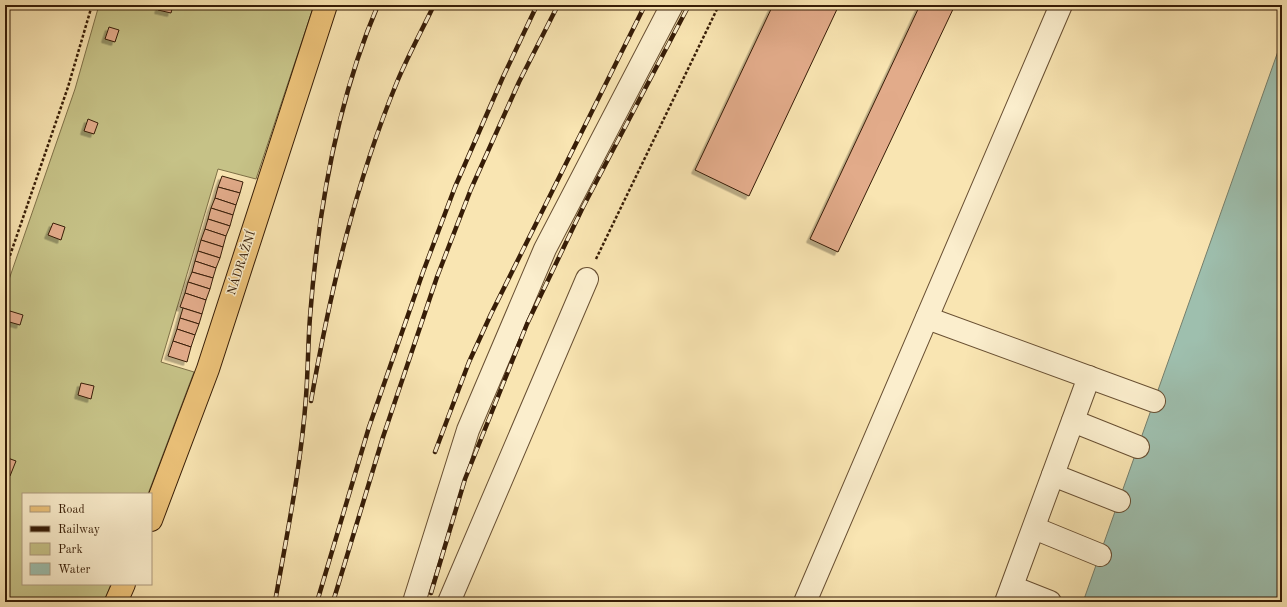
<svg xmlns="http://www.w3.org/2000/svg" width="1287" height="607" font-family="'Old Standard TT',serif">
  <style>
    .green { fill: #c6c287; stroke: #7e7047 }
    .water { fill: #9ebfae; stroke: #757e6b }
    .building { fill: #e2ab8a; stroke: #371d07; filter: url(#shadow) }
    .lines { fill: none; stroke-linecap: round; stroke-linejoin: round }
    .minor-casing { stroke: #684f32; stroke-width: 24 }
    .major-casing { stroke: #371d07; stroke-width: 24 }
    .path { stroke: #371d07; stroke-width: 2.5; stroke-dasharray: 3 2; stroke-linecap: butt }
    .minor { stroke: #fbeecd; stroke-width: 22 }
    .major { stroke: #ecc279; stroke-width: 22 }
    .rail-casing { stroke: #371d07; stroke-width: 4.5 }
    .rail { stroke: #fbeecd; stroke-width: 3; stroke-dasharray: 9; stroke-linecap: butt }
    .labels { text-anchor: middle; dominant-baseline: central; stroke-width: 3; stroke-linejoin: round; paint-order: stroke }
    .street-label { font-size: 12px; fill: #371d07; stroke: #fbeecd }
  </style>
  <defs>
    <filter id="shadow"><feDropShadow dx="-3.5" dy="3.5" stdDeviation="0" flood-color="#0004"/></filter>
  </defs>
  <rect width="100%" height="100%" fill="#f9e5b2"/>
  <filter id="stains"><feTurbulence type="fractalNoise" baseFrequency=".005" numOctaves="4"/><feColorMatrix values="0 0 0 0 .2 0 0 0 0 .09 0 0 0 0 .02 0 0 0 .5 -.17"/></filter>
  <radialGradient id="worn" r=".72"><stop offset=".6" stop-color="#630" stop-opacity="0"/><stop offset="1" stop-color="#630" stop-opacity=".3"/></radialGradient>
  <!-- green -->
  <polygon class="green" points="99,5 314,5 256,179 218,169 161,362 194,372 148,494 23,494 23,584 111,584 104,602 5,602 5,291 75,89"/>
  <!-- water -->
  <polygon class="water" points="1282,40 1282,602 1083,602"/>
  <!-- building -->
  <g class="building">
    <polygon points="160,5 173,5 171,13 158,10"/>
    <polygon points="773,5 839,5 749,196 695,170"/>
    <polygon points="920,5 955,5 838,252 810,239"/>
    <polygon points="109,27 119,30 115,42 105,39"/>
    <polygon points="88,119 98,123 94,134 84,131"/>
    <polygon points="222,176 243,182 240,193 218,187"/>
    <polygon points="218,187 240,193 236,205 215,198"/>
    <polygon points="215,198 236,205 233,215 211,208"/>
    <polygon points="211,208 233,215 230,226 208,219"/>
    <polygon points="208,219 230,226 226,236 205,229"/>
    <polygon points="53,223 65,227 61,240 48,235"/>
    <polygon points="205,229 226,236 223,247 201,240"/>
    <polygon points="201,240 223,247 220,258 198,251"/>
    <polygon points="198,251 220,258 216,268 195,261"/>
    <polygon points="195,261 216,268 213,278 192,272"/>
    <polygon points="192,272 213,278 210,289 188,282"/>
    <polygon points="188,282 210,289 206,300 185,293"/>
    <polygon points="185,293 206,300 202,314 180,307"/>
    <polygon points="183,308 202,314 199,324 180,318"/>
    <polygon points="10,311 23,315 20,325 6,321"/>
    <polygon points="180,318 199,324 195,335 177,329"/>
    <polygon points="177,329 195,335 191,347 173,341"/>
    <polygon points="173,341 191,347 187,362 168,356"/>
    <polygon points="81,383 94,386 91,399 78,395"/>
    <polygon points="5,457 16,461 10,476 5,473"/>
  </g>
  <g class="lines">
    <!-- minor casing -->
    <g class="minor-casing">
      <g id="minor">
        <polyline points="927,318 1154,401"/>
        <polyline points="1073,421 1138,447"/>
        <polyline points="1053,475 1119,501"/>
        <polyline points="1034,528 1100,555"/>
        <polyline points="1012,587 1050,602"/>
        <polyline points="414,602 468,430 545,249 672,5"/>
        <polyline points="449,602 587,279"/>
        <polyline points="805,602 1061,5"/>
        <polyline points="1006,602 1089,377"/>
      </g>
    </g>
    <!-- major casing -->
    <g class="major-casing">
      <g id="major">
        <polyline points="151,520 208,369 326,5"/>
        <polyline points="116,602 124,584"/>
      </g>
    </g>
    <!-- path -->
    <g class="path">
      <polyline points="596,259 719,5"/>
      <polyline points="5,270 68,87 92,5"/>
    </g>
    <!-- minor -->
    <use href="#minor" class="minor"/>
    <!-- major -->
    <use href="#major" class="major"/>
    <!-- rail casing -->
    <g class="rail-casing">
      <g id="rail">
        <path d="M311 401C330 293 355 184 397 82 408 56 422 30 434 5"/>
        <polyline points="435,452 469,362 491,314 645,5"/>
        <polyline points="431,593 465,479 527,324 583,207 689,5"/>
        <path d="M275 602C287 534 301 466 306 397 308 370 308 344 310 317 318 211 336 103 378 5"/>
        <polyline points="317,602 369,427 423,272 455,187 503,77 537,5"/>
        <polyline points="333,602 383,437 437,277 471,189 519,82 558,5"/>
      </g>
    </g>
    <!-- rail -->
    <use href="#rail" class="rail"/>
  </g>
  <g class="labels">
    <!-- street labels -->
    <g class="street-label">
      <text transform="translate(242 263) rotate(-72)">NÁDRAŽNÍ</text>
    </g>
  </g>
  <!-- margin -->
  <rect width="1287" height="607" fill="none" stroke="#f9e5b2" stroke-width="20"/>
  <rect x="6" y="6" width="1275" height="595" fill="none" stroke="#371d07" stroke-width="2"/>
  <rect x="10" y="10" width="1267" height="587" fill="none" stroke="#371d07"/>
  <!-- legend -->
  <rect x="22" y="493" width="130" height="92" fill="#fbeecd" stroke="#ad9a7e"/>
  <rect x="30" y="506" width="20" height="6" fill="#ecc279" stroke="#ad9a7e"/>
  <text x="58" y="513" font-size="12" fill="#371d07">Road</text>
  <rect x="30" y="526" width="20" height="6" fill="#371d07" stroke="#ad9a7e"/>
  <text x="58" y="533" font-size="12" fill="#371d07">Railway</text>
  <rect x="30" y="543" width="20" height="12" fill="#c6c287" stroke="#ad9a7e"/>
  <text x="58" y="553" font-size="12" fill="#371d07">Park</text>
  <rect x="30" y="563" width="20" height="12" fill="#9ebfae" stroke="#ad9a7e"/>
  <text x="58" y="573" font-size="12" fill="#371d07">Water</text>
  <rect width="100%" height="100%" filter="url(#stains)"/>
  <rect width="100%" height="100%" fill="url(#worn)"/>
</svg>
